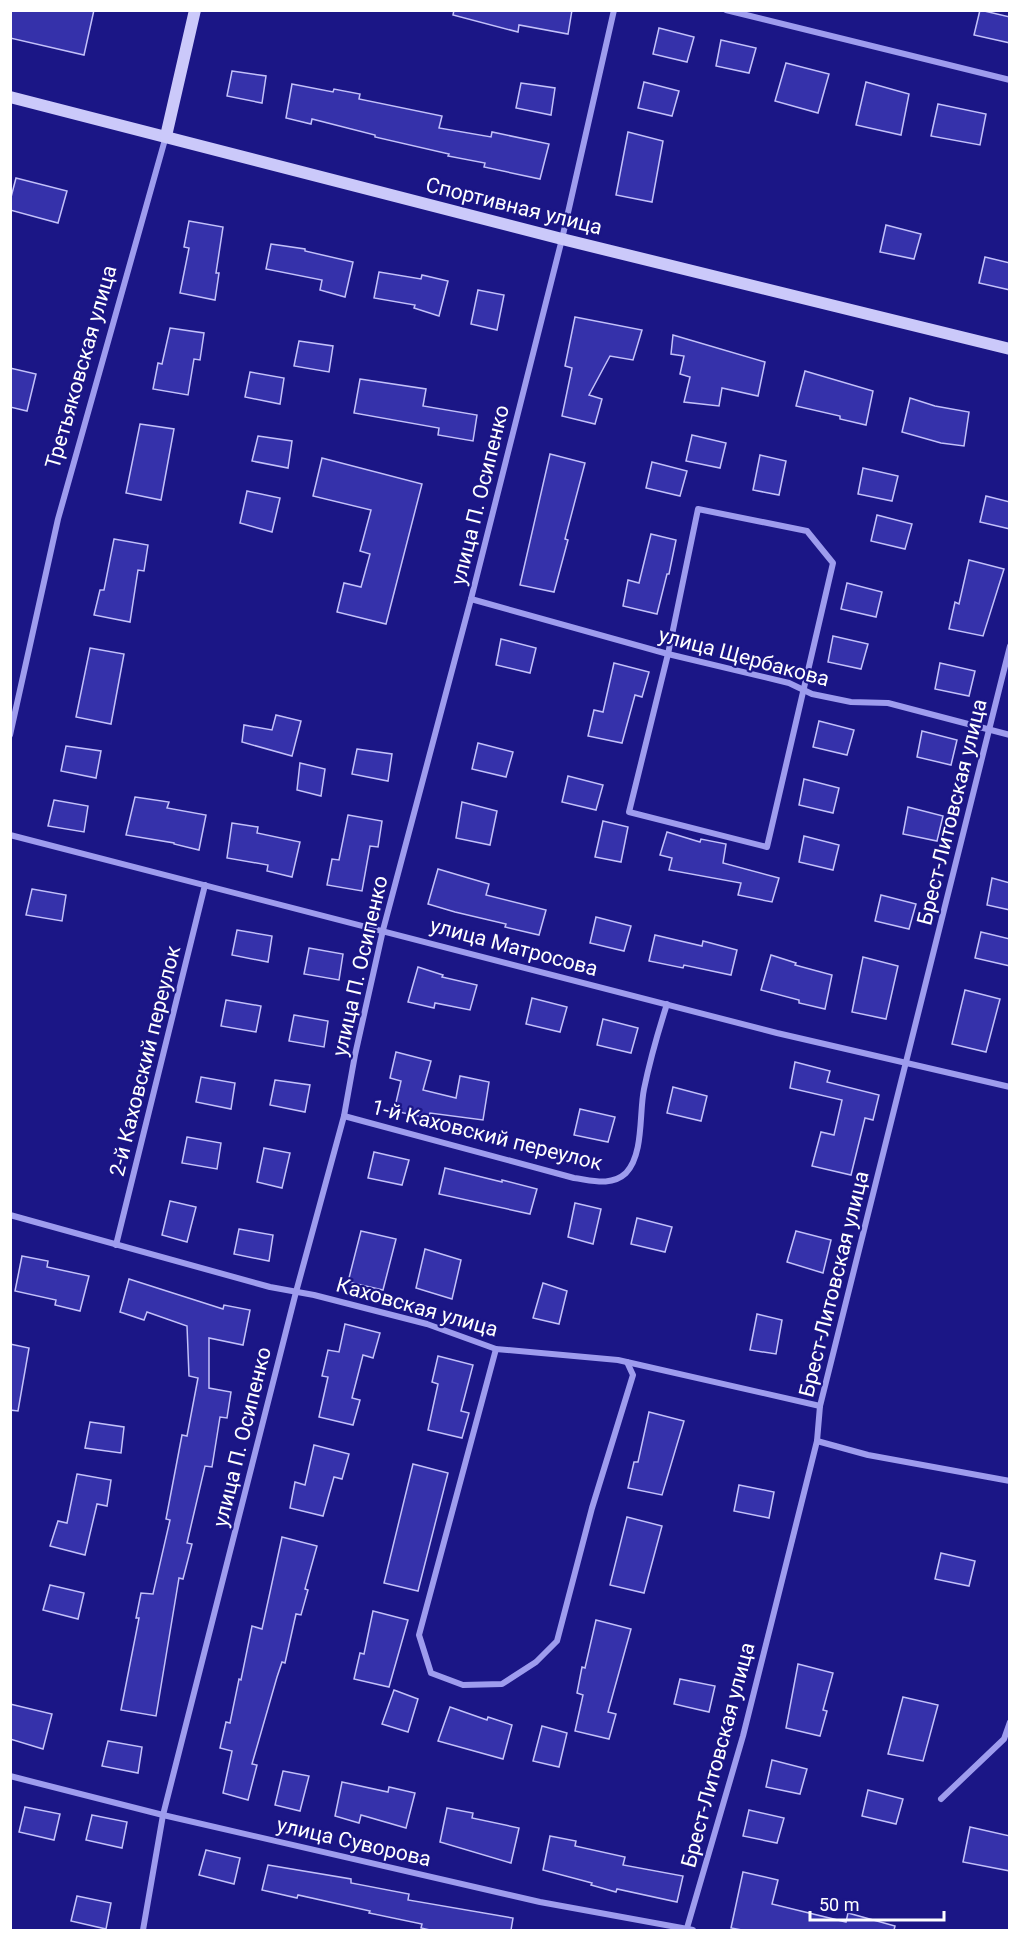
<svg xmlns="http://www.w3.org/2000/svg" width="1020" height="1941" font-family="Roboto,sans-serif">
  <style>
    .building { fill: #3531aa; stroke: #c3c1fa; stroke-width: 1.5 }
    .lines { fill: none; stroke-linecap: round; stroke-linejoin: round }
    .street { stroke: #9e9cee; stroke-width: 6 }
    .secondary { stroke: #cbc9fa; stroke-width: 12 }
    .labels { text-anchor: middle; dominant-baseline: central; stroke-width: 4.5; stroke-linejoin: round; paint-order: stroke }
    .street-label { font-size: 21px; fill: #fff; stroke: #1b1686 }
  </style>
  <rect width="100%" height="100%" fill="#1b1686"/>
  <!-- building -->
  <g class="building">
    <polygon points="10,10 94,10 84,55 10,38"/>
    <polygon points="454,10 572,10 568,34 519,25 518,32 453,15"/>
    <polygon points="980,10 1010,17 1010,43 974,35"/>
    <polygon points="659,28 694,37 687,62 653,54"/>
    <polygon points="721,40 756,48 749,73 716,66"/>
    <polygon points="786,63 829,74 818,113 775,101"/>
    <polygon points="232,71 266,76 262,103 227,96"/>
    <polygon points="644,82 679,91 672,116 638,108"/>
    <polygon points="866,82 909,94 901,135 856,125"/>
    <polygon points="521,83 555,88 551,115 516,108"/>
    <polygon points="292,84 333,92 334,89 360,94 359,99 442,116 439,128 491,137 492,132 549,144 540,179 484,167 485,163 448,156 449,154 375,137 375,135 312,119 311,124 286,118"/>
    <polygon points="938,104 986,114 980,145 931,136"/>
    <polygon points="628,132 663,141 652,202 616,195"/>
    <polygon points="16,178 67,191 58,223 10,210 10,201"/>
    <polygon points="189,221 223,227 216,273 219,273 215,300 180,293 189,248 184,247"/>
    <polygon points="886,225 921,234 914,259 880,252"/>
    <polygon points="271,244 305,249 305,251 353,262 345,297 320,290 322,280 266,269"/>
    <polygon points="985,257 1010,263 1010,290 979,283"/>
    <polygon points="379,272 421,279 422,275 448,281 439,316 414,308 415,305 374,298"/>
    <polygon points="478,290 504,295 497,330 471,324"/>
    <polygon points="575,317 642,330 633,360 610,356 589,395 602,399 595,424 562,416 572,368 565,366"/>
    <polygon points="170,328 204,333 200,360 194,359 188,395 153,389 158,363 162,364"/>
    <polygon points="673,335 765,362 758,396 722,388 719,406 684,402 690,377 680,374 684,356 671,354"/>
    <polygon points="299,341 333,346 329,372 294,366"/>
    <polygon points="10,368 36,374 27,411 10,407"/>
    <polygon points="805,371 873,391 866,425 840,419 840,416 796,406"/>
    <polygon points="250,372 284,378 280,404 245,397"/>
    <polygon points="360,379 426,389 423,406 477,415 473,441 438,435 439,428 354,413"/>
    <polygon points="910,398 935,406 969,412 964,446 941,443 902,432"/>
    <polygon points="140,424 174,429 161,500 126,493"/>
    <polygon points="692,435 726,443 720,468 686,461"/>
    <polygon points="258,436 292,441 288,468 252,461"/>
    <polygon points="550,454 585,463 565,539 568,540 554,592 520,585"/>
    <polygon points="760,455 786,461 779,495 753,490"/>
    <polygon points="322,458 422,484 386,624 337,612 344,583 361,587 370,554 360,551 371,510 313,496"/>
    <polygon points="652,462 687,471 680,496 646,488"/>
    <polygon points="863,468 898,476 892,501 858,494"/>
    <polygon points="247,491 280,498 272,532 240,523"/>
    <polygon points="986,496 1010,502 1010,529 980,522"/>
    <polygon points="877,515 912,524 905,549 871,541"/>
    <polygon points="651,534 676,540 669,574 667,574 657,614 623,606 628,580 639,583"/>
    <polygon points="114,539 148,545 144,571 138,570 130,622 94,615 100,590 104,590"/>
    <polygon points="969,560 1004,569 983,636 949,629 955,602 959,604"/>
    <polygon points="847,583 882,592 876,617 841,609"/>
    <polygon points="833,636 868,644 861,669 828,662"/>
    <polygon points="501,639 536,648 530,673 496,665"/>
    <polygon points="90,648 124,654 111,724 76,717"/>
    <polygon points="614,663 649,672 642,697 635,695 622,743 588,736 594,710 603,712"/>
    <polygon points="940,663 975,671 969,696 935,689"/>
    <polygon points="276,715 301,721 292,756 242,742 244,725 272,730"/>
    <polygon points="819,721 854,730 847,755 813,747"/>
    <polygon points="922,731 957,740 951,765 917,757"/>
    <polygon points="478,743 513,752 506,777 472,769"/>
    <polygon points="66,746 101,751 96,778 61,771"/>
    <polygon points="357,749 392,754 388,781 352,774"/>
    <polygon points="300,763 325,769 321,796 297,790"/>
    <polygon points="568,776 603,785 596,810 562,802"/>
    <polygon points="804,779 839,788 833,813 799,805"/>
    <polygon points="135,797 169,802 167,808 206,815 199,850 174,844 174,843 126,835"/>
    <polygon points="54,800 88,806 84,832 48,826"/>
    <polygon points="462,802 497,811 490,845 456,838"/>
    <polygon points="908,807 943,816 937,841 903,834"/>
    <polygon points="348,815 382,821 378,847 370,846 362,891 327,885 332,859 339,860"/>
    <polygon points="603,821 628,827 621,862 595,857"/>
    <polygon points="232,823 258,827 257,833 300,842 292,877 267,871 268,865 227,858"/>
    <polygon points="667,832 700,842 701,839 726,844 723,863 779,878 772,902 738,895 741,883 669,870 672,858 660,855"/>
    <polygon points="804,836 839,845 833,870 799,862"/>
    <polygon points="438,869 489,884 486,895 546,910 539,935 505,927 506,924 455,912 428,904"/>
    <polygon points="992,878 1010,883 1010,910 987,905"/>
    <polygon points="32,889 66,895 62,921 26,915"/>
    <polygon points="881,895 916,904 909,929 875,921"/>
    <polygon points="596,917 631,926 624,951 590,943"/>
    <polygon points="237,930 272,936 268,962 232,955"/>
    <polygon points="981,932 1010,939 1010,966 975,958"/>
    <polygon points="655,935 702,946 703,941 737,950 731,975 684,965 683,968 649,961"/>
    <polygon points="309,948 343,954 339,980 304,974"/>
    <polygon points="771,955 796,963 795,965 832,975 825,1009 799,1003 799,1000 761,990"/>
    <polygon points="863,957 898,966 886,1019 852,1012"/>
    <polygon points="418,967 443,975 442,977 477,985 470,1010 435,1003 434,1008 408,1002"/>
    <polygon points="965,990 1000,999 986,1052 952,1044"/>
    <polygon points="532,998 567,1007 560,1032 526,1024"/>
    <polygon points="226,1000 261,1006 256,1032 221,1026"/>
    <polygon points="294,1015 328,1021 324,1047 289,1041"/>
    <polygon points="603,1019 638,1028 631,1053 597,1045"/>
    <polygon points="396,1052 431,1061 423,1090 456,1098 460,1076 489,1082 483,1120 430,1113 428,1118 394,1111 401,1081 390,1078"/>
    <polygon points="795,1062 830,1071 827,1082 879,1095 873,1120 865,1118 851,1175 812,1166 821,1132 834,1135 842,1100 790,1088"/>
    <polygon points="201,1077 235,1083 231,1109 196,1102"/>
    <polygon points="275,1080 310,1085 305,1112 270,1105"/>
    <polygon points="673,1087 707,1096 701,1121 667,1113"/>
    <polygon points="580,1109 615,1117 608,1142 574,1135"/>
    <polygon points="187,1137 221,1143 217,1169 182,1163"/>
    <polygon points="264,1148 290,1153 282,1188 257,1182"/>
    <polygon points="374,1152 409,1160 402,1185 368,1178"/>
    <polygon points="445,1168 502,1182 502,1180 537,1189 530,1214 439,1194"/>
    <polygon points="170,1201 196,1207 187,1242 162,1235"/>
    <polygon points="575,1203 601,1209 593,1244 568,1237"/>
    <polygon points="637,1218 672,1227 665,1252 631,1244"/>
    <polygon points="239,1229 273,1235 269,1261 234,1254"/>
    <polygon points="361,1231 396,1239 383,1290 348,1282"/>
    <polygon points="796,1231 831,1240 823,1273 787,1262"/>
    <polygon points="425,1249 461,1260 452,1299 416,1288"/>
    <polygon points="22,1256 48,1261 47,1267 89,1276 80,1311 55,1305 56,1300 15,1291"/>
    <polygon points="129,1279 223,1309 224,1305 250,1310 243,1345 209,1338 209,1388 231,1392 227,1418 220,1417 212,1467 205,1466 187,1543 192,1544 183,1579 179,1578 156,1716 121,1710 139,1618 136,1618 141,1593 153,1594 170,1520 166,1519 182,1435 187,1436 198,1378 189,1376 187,1326 147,1312 144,1320 120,1312"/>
    <polygon points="543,1283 567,1291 559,1324 533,1318"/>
    <polygon points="757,1314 782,1320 776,1354 750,1350"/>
    <polygon points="345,1324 380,1333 373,1358 363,1355 352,1398 360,1400 353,1425 319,1417 328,1377 322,1376 328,1350 339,1352"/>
    <polygon points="10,1344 29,1348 18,1411 10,1410"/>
    <polygon points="438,1356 473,1365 461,1411 469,1413 462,1438 428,1430 438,1384 432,1382"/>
    <polygon points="649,1412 684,1421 662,1495 628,1488 634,1462 638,1462"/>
    <polygon points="90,1422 124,1427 121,1453 85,1448"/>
    <polygon points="314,1445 349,1454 342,1479 334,1477 323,1516 290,1508 295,1482 305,1485"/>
    <polygon points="413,1464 448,1473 418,1591 384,1583"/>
    <polygon points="77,1474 111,1480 107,1506 97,1504 85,1555 50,1546 58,1521 67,1523"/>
    <polygon points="739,1485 774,1492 769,1518 734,1511"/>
    <polygon points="627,1517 662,1526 644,1593 610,1585"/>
    <polygon points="282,1537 317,1546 305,1589 308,1590 301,1615 296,1614 285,1663 282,1662 277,1677 252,1764 257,1765 248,1800 223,1793 232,1751 220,1748 226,1722 230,1723 239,1679 241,1680 252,1626 262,1629"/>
    <polygon points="941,1553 975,1561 969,1586 935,1579"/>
    <polygon points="50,1585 84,1593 78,1619 43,1610"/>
    <polygon points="373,1611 408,1620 389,1687 354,1679 360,1653 364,1654"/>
    <polygon points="596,1620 631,1629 608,1712 616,1714 609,1739 575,1731 583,1695 577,1693 582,1667 585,1668"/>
    <polygon points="798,1664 833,1673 823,1710 827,1711 820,1736 786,1728"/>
    <polygon points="680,1679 715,1686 709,1712 674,1704"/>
    <polygon points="394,1690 418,1699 408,1732 382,1724"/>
    <polygon points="903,1697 938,1705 923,1761 888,1754"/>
    <polygon points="10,1704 52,1714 43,1749 10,1739"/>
    <polygon points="450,1707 487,1720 488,1717 512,1725 503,1759 438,1741"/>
    <polygon points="542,1726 567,1733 559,1767 533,1761"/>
    <polygon points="108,1741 142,1747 138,1773 102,1766"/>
    <polygon points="772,1760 807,1769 800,1794 766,1787"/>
    <polygon points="283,1771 309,1776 300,1811 275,1805"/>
    <polygon points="342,1782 388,1792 389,1787 415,1793 406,1828 361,1815 359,1823 335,1816"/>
    <polygon points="868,1790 903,1799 896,1824 862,1816"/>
    <polygon points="25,1807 60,1814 54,1840 19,1832"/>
    <polygon points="447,1808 473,1813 472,1818 519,1828 511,1863 440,1842"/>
    <polygon points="749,1810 784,1818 777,1843 743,1836"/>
    <polygon points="92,1815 127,1822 122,1848 86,1840"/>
    <polygon points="970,1827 1010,1836 1010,1871 963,1862"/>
    <polygon points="550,1836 576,1841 575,1846 625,1857 623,1865 683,1876 677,1902 617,1889 616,1892 591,1885 592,1883 543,1870"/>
    <polygon points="206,1850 240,1858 234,1884 199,1875"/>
    <polygon points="268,1865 351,1879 351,1883 409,1894 408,1900 513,1918 511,1930 430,1930 421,1928 422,1924 369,1913 370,1911 298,1895 297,1898 262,1890"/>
    <polygon points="743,1872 778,1880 772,1904 846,1922 848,1913 895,1926 894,1930 742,1930 731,1928"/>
    <polygon points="77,1896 111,1903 106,1929 71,1921"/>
  </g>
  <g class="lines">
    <!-- street -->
    <g class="street">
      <polyline points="726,10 1010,80"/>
      <polygon points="698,509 807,531 833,563 767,847 629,812 668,654"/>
      <polyline points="471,599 668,654 789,683 812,694 851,702 888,703 1010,735"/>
      <polyline points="10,735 58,519 166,136"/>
      <polyline points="10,835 777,1033 1010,1087"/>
      <path d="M344 1116 574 1178C591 1180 611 1187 626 1173 644 1154 639 1113 644 1089 650 1060 658 1032 667 1004"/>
      <polyline points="10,1215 270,1287 314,1295 427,1324 496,1349 618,1360 820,1406"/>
      <polyline points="116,1245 205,885"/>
      <polyline points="496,1349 419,1635 431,1673 463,1685 502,1684 536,1662 557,1641 592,1508 633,1375 627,1362"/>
      <polyline points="817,1441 868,1455 1010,1481"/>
      <polyline points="10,1776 163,1815 540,1902 693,1930"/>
      <polyline points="941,1799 1004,1739 1010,1722"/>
      <polyline points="687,1928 743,1736 817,1441 820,1406 1010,646"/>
      <polyline points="143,1930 163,1815 296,1292 344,1116 355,1055 383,930 471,599 562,239 614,10"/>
    </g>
    <!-- secondary -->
    <g class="secondary">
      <polyline points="10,97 562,239 1010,349"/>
      <polyline points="166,136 195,10"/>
    </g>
  </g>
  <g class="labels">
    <!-- street labels -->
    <g class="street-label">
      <text transform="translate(514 206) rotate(14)">Спортивная улица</text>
      <text transform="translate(81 367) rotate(-74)">Третьяковская улица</text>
      <text transform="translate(480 495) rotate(-76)">улица П. Осипенко</text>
      <text transform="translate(744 657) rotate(15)">улица Щербакова</text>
      <text transform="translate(952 812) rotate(-76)">Брест-Литовская улица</text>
      <text transform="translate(514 947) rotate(15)">улица Матросова</text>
      <text transform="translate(360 966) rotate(-77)">улица П. Осипенко</text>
      <text transform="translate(145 1061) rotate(-76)">2-й Каховский переулок</text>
      <text transform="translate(487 1135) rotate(14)">1-й Каховский переулок</text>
      <text transform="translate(834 1284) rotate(-76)">Брест-Литовская улица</text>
      <text transform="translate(417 1307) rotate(16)">Каховская улица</text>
      <text transform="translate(242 1437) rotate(-76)">улица П. Осипенко</text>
      <text transform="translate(718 1755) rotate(-75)">Брест-Литовская улица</text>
      <text transform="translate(354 1842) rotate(13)">улица Суворова</text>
    </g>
  </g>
  <!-- border -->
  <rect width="1020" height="1941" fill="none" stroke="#ffffff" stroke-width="24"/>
  <!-- scale -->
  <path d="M810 1911v9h134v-9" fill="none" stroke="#ffffff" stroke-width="3"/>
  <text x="819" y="1911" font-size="18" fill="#ffffff" stroke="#1b1686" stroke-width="4.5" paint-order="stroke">50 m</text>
</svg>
